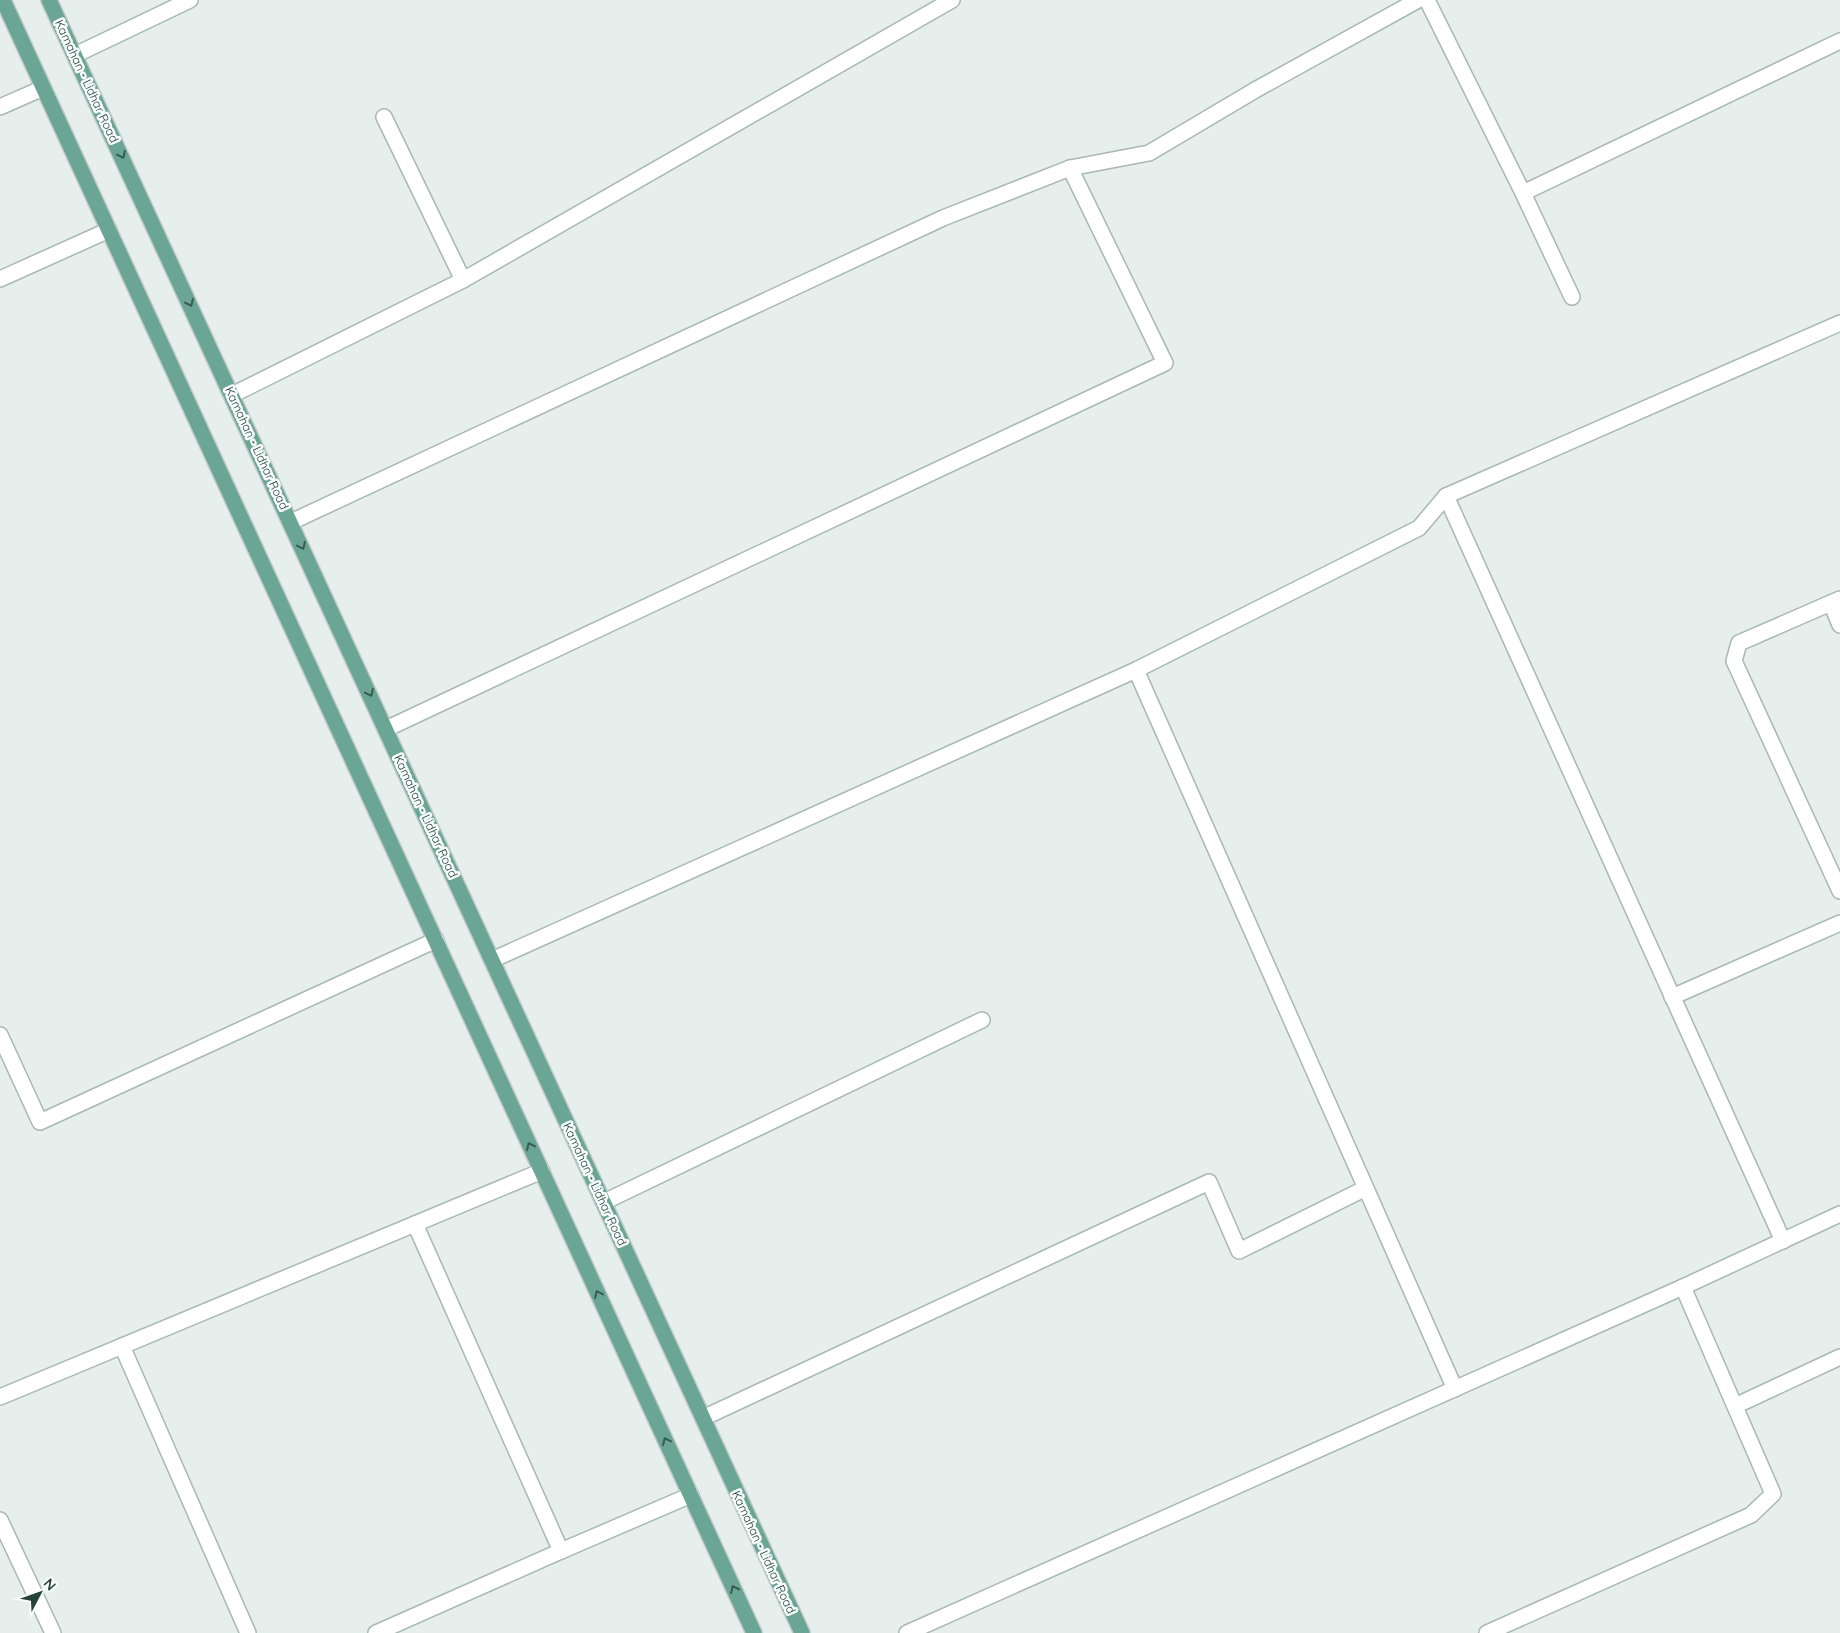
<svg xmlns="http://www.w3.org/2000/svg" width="1840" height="1633" font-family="Quicksand,sans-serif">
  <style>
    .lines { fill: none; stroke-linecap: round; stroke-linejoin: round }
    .minor-casing { stroke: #a8b8b2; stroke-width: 18 }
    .major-casing { stroke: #c2cac8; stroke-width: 18 }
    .minor { stroke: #fff; stroke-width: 15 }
    .major { stroke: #6aa596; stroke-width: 15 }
    .oneway { stroke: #365b51 }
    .labels { text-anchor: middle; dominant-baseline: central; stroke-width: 5; stroke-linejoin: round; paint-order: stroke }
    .street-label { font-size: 12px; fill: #24423a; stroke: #f7fbf9 }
  </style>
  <rect width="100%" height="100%" fill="#e6efeb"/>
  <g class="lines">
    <!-- minor casing -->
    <g class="minor-casing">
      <g id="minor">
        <polyline points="1427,0 1523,193 1572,297"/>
        <polyline points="75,55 190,0"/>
        <polyline points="0,107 43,88"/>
        <polyline points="384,117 463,280"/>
        <polyline points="1523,193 1840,41"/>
        <polyline points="0,279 109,230"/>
        <polyline points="232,395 463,280 952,0"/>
        <polyline points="1446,496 1783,1241"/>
        <polyline points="291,522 943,218 1070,168 1149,153 1257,89 1418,0"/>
        <polyline points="1840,599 1739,643 1734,661 1840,891"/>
        <polyline points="1831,603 1840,625"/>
        <polyline points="1136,670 1455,1389"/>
        <polyline points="386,729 1165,363 1070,168"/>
        <polyline points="492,960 1136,670 1419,528 1446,496 1840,323"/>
        <polyline points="1672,997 1840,923"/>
        <polyline points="0,1035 40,1122 436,940"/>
        <polyline points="604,1202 982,1020"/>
        <polyline points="415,1224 561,1551 691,1495"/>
        <polyline points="122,1346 248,1633"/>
        <polyline points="0,1397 542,1171"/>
        <polyline points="1735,1406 1840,1357"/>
        <polyline points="703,1418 1209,1182 1239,1251 1364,1189"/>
        <polyline points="0,1520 53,1633"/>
        <polyline points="376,1633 561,1551"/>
        <polyline points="907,1633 1683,1287 1840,1214"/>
        <polyline points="1487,1633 1751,1515 1773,1494 1683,1287"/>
      </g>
    </g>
    <!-- major casing -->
    <g class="major-casing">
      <g id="major">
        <polyline points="3,0 754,1633"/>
        <polyline points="49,0 802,1633"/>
      </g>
    </g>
    <!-- minor -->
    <use href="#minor" class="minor"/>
    <!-- major -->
    <use href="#major" class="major"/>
  </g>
  <!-- one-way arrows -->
  <defs><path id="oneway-chevron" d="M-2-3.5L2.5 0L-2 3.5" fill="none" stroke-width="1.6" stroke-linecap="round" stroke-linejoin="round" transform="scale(1.25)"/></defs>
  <g class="oneway">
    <use href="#oneway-chevron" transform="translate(122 155) rotate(65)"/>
    <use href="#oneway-chevron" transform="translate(190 303) rotate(65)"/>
    <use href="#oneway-chevron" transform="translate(302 546) rotate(65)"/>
    <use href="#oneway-chevron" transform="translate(370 693) rotate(65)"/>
    <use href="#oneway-chevron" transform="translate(530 1146) rotate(-115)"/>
    <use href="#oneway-chevron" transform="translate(598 1294) rotate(-115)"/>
    <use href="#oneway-chevron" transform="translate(666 1441) rotate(-115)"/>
    <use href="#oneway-chevron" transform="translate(734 1589) rotate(-115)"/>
  </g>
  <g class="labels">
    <!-- street labels -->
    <g class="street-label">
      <text transform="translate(87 81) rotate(65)">Kamahan - Lidhar Road</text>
      <text transform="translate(257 448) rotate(65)">Kamahan - Lidhar Road</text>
      <text transform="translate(426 816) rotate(65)">Kamahan - Lidhar Road</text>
      <text transform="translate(595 1184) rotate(65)">Kamahan - Lidhar Road</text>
      <text transform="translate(764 1552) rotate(65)">Kamahan - Lidhar Road</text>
    </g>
  </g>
  <!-- north arrow -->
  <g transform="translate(40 1593) rotate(49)" stroke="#f7fbf9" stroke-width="4" paint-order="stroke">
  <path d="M0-4L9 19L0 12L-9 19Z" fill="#24423a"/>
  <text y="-8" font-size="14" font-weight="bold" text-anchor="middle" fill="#24423a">N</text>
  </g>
</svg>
